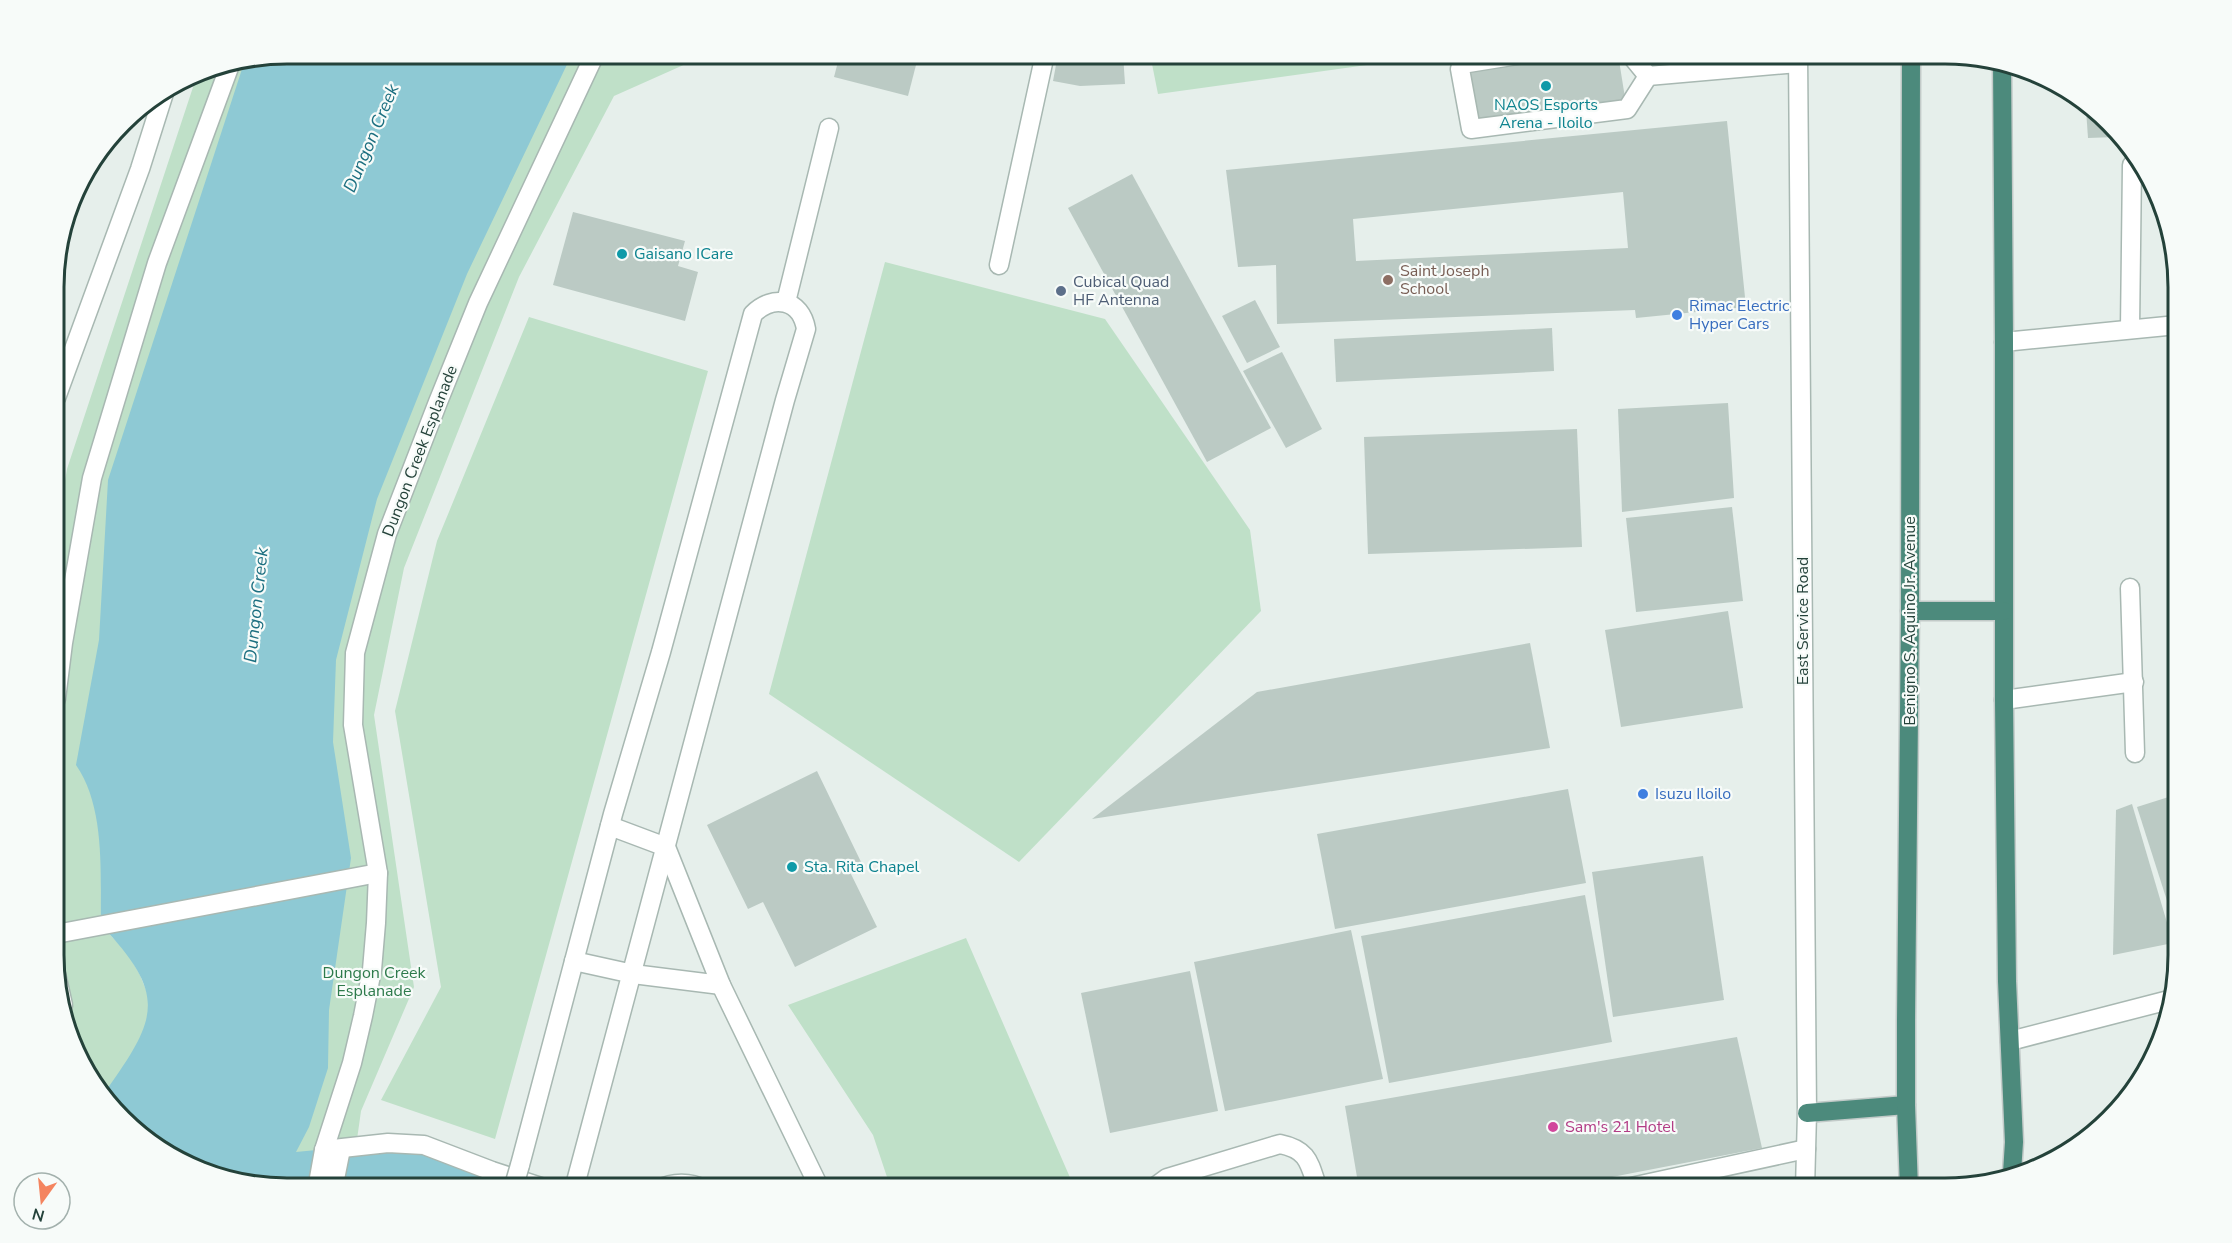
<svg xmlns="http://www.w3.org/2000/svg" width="2232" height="1243" font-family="'Nunito Sans',sans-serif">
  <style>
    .green { fill: #bfe0c8 }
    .water { fill: #8ec9d4 }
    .building { fill: #bbcac4; fill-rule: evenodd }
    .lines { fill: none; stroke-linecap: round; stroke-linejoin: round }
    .service-casing { stroke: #a8b8b2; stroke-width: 21 }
    .pedestrian-casing { stroke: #a8b8b2; stroke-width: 21 }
    .minor-casing { stroke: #a8b8b2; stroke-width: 21 }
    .tertiary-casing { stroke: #a8b8b2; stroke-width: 21 }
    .trunk-casing { stroke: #c2cac8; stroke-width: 21 }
    .service { stroke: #fff; stroke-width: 18 }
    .pedestrian { stroke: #fff; stroke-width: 18 }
    .minor { stroke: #fff; stroke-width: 18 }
    .tertiary { stroke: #fff; stroke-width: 18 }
    .trunk { stroke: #4c8a7c; stroke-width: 18 }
    .minor-bridge-casing { stroke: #a8b8b2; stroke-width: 21; stroke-linecap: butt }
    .minor-bridge { stroke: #fff; stroke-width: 18 }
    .culture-dot { fill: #0f9aa8; stroke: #f7fbf9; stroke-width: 2 }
    .education-dot { fill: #8d6e63; stroke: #f7fbf9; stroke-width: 2 }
    .service-dot { fill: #5c6f8a; stroke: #f7fbf9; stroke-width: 2 }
    .shop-dot { fill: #3f7fe0; stroke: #f7fbf9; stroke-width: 2 }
    .hotel-dot { fill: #d1479c; stroke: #f7fbf9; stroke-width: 2 }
    .labels { text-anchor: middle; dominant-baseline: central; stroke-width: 4.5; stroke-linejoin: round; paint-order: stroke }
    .culture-label { font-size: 16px; fill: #0d838f; stroke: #f7fbf9; text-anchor: start }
    .education-label { font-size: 16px; fill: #785e54; stroke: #f7fbf9; text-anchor: start }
    .service-label { font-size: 16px; fill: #4e5e75; stroke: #f7fbf9; text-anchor: start }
    .shop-label { font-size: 16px; fill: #366cbe; stroke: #f7fbf9; text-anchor: start }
    .street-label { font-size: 16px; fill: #24423a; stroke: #f7fbf9 }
    .park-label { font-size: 16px; fill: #2d7a4b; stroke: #f7fbf9 }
    .hotel-label { font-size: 16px; fill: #b23c85; stroke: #f7fbf9; text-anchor: start }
    .water-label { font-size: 18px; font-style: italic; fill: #1c6f80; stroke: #f7fbf9 }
    .rim { fill: none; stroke: #24423a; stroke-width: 3 }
  </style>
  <rect width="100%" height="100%" fill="#e6efeb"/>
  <!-- green -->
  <g class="green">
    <polygon points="287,54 102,926 128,954 140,975 148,995 148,1020 171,1158 94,1086 56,986 56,533 67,469 198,72"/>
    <polygon points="485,54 702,54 688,63 614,96 519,277 404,568 374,715 414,987 361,1111 350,1189 295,1152 300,779"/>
    <polygon points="1150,54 1446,54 1158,94"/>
    <polygon points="885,262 1105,319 1250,530 1261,611 1019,862 769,694"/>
    <polygon points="529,317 708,371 495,1139 381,1100 441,987 395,711 437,541"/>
    <polygon points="966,938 1075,1189 891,1189 873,1135 788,1005"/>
  </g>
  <!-- water -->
  <path class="water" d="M287 54H572L467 274 377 499 336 660 333 742 351 858 329 1010 328 1068 309 1127 296 1152 388 1143 547 1189H287L227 1181 171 1158 103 1095C156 1020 170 997 101 925 100 875 106 808 76 765L99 640 108 480 243 66 245 62Z"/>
  <!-- building -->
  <g class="building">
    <polygon points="840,54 875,54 916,65 908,96 834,77"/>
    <polygon points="1058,54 1123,54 1125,84 1080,86 1053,81"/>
    <polygon points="1567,54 1618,54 1626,104 1475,126 1466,68"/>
    <polygon points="2086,109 2116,137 2088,138"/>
    <path d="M1727 121 1746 307 1636 318 1635 310 1277 324 1276 265 1238 267 1226 170ZM1623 192 1628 248 1356 261 1353 219Z"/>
    <polygon points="1132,174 1271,428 1207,462 1068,208"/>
    <polygon points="573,212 685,241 678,266 698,272 685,321 553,285"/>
    <polygon points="1255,300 1280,347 1247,363 1222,316"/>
    <polygon points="1552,328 1554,371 1336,382 1334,339"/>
    <polygon points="1282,352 1322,429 1286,448 1243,371"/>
    <polygon points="1728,403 1734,498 1622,512 1618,409"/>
    <polygon points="1577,429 1582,547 1368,554 1364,437"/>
    <polygon points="2177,463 2177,648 2176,648 2169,466"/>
    <polygon points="1732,507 1743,601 1636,612 1626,518"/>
    <polygon points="1728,611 1743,708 1621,727 1605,630"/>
    <polygon points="1530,643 1550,748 1092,819 1257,692"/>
    <polygon points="817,771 862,864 849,870 877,927 795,967 763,902 748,909 707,825"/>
    <polygon points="1568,789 1586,883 1335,929 1317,834"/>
    <polygon points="2178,794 2178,932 2177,932 2137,807"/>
    <polygon points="2132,804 2173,943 2113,955 2116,810"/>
    <polygon points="1703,856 1724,1000 1613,1017 1592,872"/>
    <polygon points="1585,895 1612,1042 1389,1083 1361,936"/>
    <polygon points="1351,930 1383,1079 1225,1111 1194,962"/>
    <polygon points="1190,971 1218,1111 1110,1133 1081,993"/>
    <polygon points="1737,1037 1762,1148 1550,1189 1359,1189 1345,1106"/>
    <polygon points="2137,1075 2144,1075 2137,1085"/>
    <polygon points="1766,1177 1766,1189 1729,1189 1729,1188"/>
  </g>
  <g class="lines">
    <!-- service casing -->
    <g class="service-casing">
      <g id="service">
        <polyline points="1524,54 1462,64 1460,69 1471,129 1627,109 1648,76 1630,54"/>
        <polyline points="1648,76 1798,63"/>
        <polyline points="999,265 1045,54"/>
        <polyline points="786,302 829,128"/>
        <polyline points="2130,329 2132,165"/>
        <polyline points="2004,342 2177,325"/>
        <polyline points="2130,588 2135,753"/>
        <polyline points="2004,700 2134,682"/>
        <path d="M1152 1189 1167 1178 1280 1144C1309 1150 1309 1163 1318 1189"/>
        <polyline points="1622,1189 1806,1149"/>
      </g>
    </g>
    <!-- pedestrian casing -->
    <g class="pedestrian-casing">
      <g id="pedestrian">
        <polyline points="56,699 63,643 92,478 157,263 230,65"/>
        <polyline points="56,934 378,873"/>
        <polyline points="56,974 63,1005"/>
        <polyline points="324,1150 388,1143 424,1145 492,1171 547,1189"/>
        <polyline points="317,1189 324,1150 352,1063 363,1016 372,970 376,923 378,873 353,725 355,653 387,534 438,402 478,303 595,54"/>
        <polyline points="333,1189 341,1149"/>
        <path d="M660 1189C672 1182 691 1182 703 1189"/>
      </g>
    </g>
    <!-- minor casing -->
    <g class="minor-casing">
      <g id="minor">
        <polyline points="56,398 140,169 164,93"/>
        <polyline points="610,826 666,847 721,985 820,1189"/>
        <polyline points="574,961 633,974 721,985"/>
        <path d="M520 1165 613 814 661 652 753 314C773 294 801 299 806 329L785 400 574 1189"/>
      </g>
    </g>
    <!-- tertiary casing -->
    <g class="tertiary-casing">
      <g id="tertiary">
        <polyline points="1798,54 1807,1113 1805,1189"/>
        <polyline points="2010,1041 2169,1000"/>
      </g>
    </g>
    <!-- trunk casing -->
    <g class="trunk-casing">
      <g id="trunk">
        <polyline points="2002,61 2004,342 2004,700 2007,981 2014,1142 2012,1173"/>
        <polyline points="1910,611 2003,611"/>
        <polyline points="1807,1113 1906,1105"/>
        <polyline points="1909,1189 1906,1105 1906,1020 1910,611 1911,54"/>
      </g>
    </g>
    <!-- service -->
    <use href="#service" class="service"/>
    <!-- pedestrian -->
    <use href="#pedestrian" class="pedestrian"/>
    <!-- minor -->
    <use href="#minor" class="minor"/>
    <!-- tertiary -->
    <use href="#tertiary" class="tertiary"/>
    <!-- trunk -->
    <use href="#trunk" class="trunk"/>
    <!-- minor-bridge casing -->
    <g class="minor-bridge-casing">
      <polyline id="minor-bridge" points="513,1189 520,1165"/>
    </g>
    <!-- minor-bridge -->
    <use href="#minor-bridge" class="minor-bridge"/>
  </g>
  <!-- markers -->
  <g class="culture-dot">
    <circle cx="1546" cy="86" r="6"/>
    <circle cx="622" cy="254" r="6"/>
    <circle cx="792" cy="867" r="6"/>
  </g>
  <circle class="education-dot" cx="1388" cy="280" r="6"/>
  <circle class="service-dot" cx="1061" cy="291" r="6"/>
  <g class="shop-dot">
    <circle cx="1677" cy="315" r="6"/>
    <circle cx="1643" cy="794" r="6"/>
  </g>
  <circle class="hotel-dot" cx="1553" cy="1127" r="6"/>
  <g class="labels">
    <!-- culture labels -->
    <g class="culture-label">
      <text x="1546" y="105" text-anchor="middle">NAOS Esports<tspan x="1546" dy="18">Arena - Iloilo</tspan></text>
      <text x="634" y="254">Gaisano ICare</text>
      <text x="804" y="867">Sta. Rita Chapel</text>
    </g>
    <!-- education labels -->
    <g class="education-label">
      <text x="1400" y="271">Saint Joseph<tspan x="1400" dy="18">School</tspan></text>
    </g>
    <!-- service labels -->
    <g class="service-label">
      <text x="1073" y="282">Cubical Quad<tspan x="1073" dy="18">HF Antenna</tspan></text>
    </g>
    <!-- shop labels -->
    <g class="shop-label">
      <text x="1689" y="306">Rimac Electric<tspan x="1689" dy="18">Hyper Cars</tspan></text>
      <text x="1655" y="794">Isuzu Iloilo</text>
    </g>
    <!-- street labels -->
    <g class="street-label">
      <text transform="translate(420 451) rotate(-69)">Dungon Creek Esplanade</text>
      <text transform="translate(1803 621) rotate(-90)">East Service Road</text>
      <text transform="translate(1910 621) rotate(-90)">Benigno S. Aquino Jr. Avenue</text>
    </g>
    <!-- park labels -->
    <g class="park-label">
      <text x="374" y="973">Dungon Creek<tspan x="374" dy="18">Esplanade</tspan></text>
    </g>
    <!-- hotel labels -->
    <g class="hotel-label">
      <text x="1565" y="1127">Sam's 21 Hotel</text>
    </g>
    <!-- water labels -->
    <g class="water-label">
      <text transform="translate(371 138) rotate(-67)">Dungon Creek</text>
      <text transform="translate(256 605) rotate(-84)">Dungon Creek</text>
    </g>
  </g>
  <!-- crop -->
  <path d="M0 0H2232V1243H0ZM287 64H1945A223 223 0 0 1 2168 287V955A223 223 0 0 1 1945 1178H287A223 223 0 0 1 64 955V287A223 223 0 0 1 287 64Z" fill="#f7fbf9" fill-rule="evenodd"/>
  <path class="rim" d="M287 64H1945A223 223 0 0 1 2168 287V955A223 223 0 0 1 1945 1178H287A223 223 0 0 1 64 955V287A223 223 0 0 1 287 64Z"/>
  <!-- north arrow -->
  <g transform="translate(42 1201) rotate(195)"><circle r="28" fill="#f7fbf9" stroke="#a3b1ad" stroke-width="1.5"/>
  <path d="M0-4.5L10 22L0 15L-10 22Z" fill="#f4845f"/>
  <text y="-9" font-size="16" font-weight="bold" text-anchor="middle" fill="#24423a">N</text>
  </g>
</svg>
